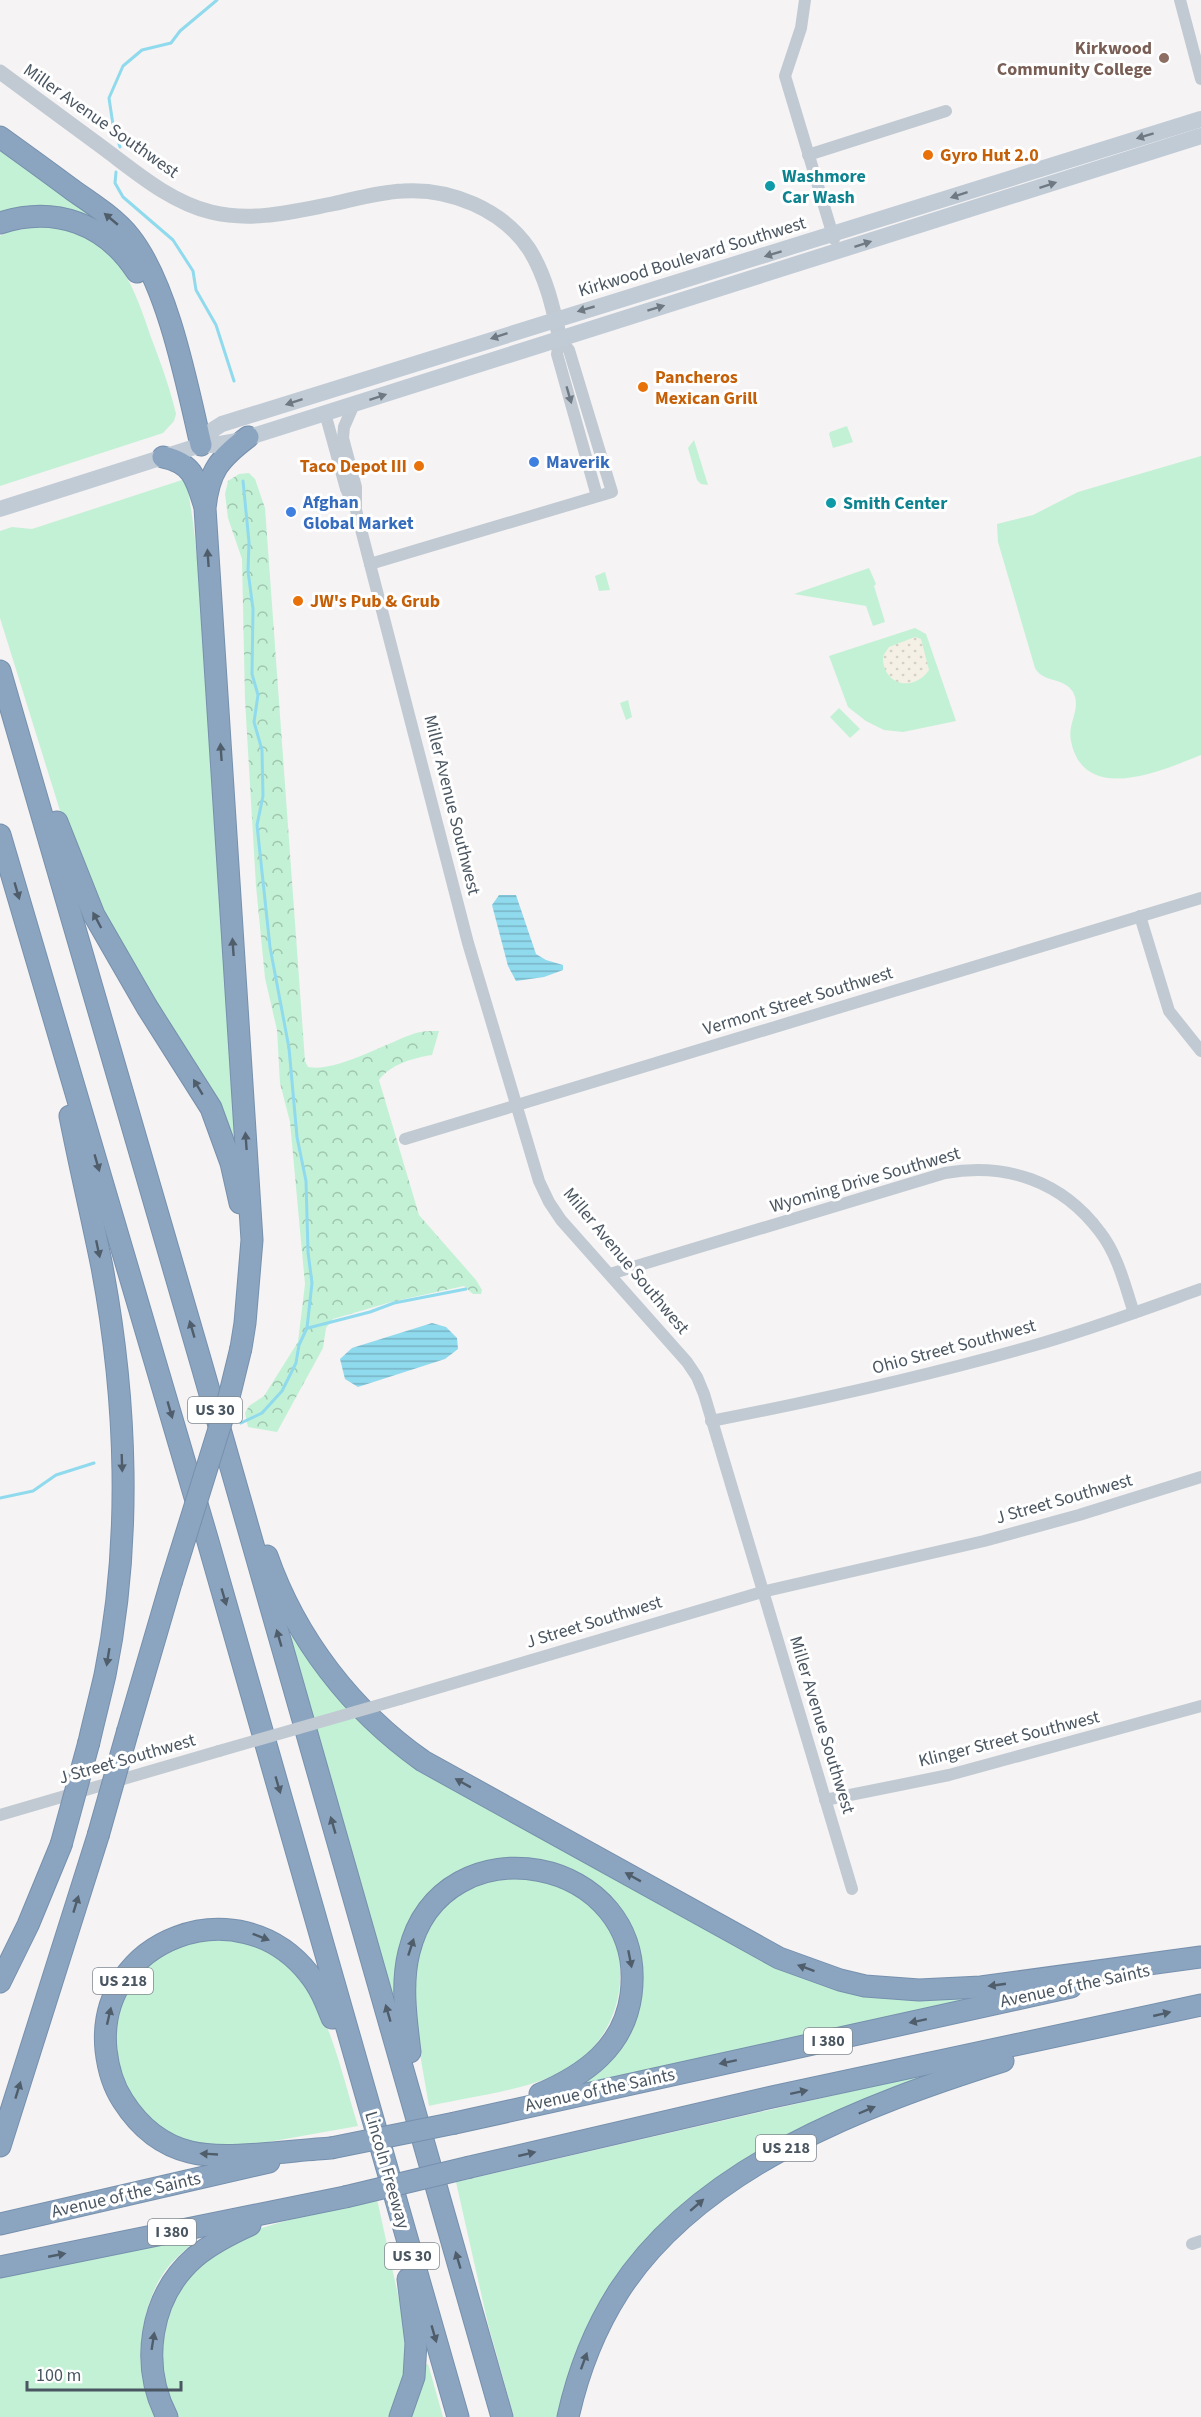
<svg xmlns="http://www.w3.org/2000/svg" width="1201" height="2417" font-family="'Source Sans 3',sans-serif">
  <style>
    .green { fill: #c3f1d5 }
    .forest { fill: url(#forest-crowns) }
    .sand { fill: url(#sand-dots) }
    .water { fill: url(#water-rules) }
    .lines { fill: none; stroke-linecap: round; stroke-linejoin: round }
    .stream { stroke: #90daee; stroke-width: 3 }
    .motorway-casing { stroke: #7690ad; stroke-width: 23 }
    .minor { stroke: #c1cad2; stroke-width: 12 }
    .tertiary { stroke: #c1cad2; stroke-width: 15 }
    .secondary { stroke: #c1cbd6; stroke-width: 16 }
    .motorway { stroke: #8ba5c1; stroke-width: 21 }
    .motorway-bridge-casing { stroke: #7690ad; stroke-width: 23; stroke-linecap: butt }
    .minor-bridge { stroke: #c1cad2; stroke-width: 12 }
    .motorway-bridge { stroke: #8ba5c1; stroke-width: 21 }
    .oneway { fill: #6e7984 }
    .oneway2 { fill: #505e6b }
    .oneway3 { fill: #6e7983 }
    .education-dot { fill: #8d6e63; stroke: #fff; stroke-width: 2 }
    .food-dot { fill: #e8710a; stroke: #fff; stroke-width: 2 }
    .culture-dot { fill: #0f9aa8; stroke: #fff; stroke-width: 2 }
    .shop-dot { fill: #3f7fe0; stroke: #fff; stroke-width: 2 }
    .labels { text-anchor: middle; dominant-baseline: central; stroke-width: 6; stroke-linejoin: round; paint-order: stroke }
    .shield { fill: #fff; stroke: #808990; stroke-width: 1.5 }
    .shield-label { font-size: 16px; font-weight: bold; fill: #4a5661 }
    .education-label { font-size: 18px; font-weight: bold; fill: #785e54; stroke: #fff; text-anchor: end }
    .street-label { font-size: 18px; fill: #4a5661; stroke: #fff }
    .food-label { font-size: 18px; font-weight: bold; fill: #c56008; stroke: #fff; text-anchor: start }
    .culture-label { font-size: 18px; font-weight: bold; fill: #0d838f; stroke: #fff; text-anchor: start }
    .shop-label { font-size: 18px; font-weight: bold; fill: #366cbe; stroke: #fff; text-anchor: start }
  </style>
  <defs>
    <pattern id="forest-crowns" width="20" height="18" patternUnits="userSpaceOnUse" patternTransform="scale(1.5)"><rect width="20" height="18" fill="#c3f1d5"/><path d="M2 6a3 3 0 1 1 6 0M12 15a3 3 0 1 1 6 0" fill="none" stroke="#a0c6b0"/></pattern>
    <pattern id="sand-dots" width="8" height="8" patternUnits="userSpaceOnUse" patternTransform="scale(1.5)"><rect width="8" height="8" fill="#f5f0e5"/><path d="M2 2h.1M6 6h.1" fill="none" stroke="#d4d0c7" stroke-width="1.8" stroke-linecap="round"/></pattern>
    <pattern id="water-rules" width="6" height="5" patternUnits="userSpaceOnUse" patternTransform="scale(1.5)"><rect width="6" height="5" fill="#90daee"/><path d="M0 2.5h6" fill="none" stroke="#78b4c4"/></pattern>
  </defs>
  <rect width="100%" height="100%" fill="#f5f3f3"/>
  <!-- green -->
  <g class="green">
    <path d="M0 146 112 230C68 211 49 197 0 213Z"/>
    <path d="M35 227C113 228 130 275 152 340 161 364 170 388 176 414L174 421 163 433 0 486V236L7 232Z"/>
    <polygon points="847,426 853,442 833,448 829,434 830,432"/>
    <polygon points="694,440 708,485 701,484 697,480 688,448"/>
    <path d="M1201 456V755C1163 770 1084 806 1071 741 1067 723 1082 709 1073 692 1064 677 1043 683 1035 668L998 542 997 524 1033 515 1078 492Z"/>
    <path d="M182 480 186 482C195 521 196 562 203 602L237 1154 112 935 67 833 0 618V531L12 527 32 529Z"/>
    <polygon points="869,568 876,584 874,586 885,622 873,626 866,606 794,594"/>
    <polygon points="605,572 610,590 599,591 595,576"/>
    <polygon points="915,628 926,634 956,721 903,732 884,730 866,721 848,707 829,656"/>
    <polygon points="628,700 632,717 626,720 620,703"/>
    <polygon points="839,708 860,729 850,738 830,717"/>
    <polygon points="295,1634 341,1700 790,1969 984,1996 585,2084 584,2080 638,1982 575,1872 548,1862 514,1859 493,1862 444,1885 397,1993 392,1994 291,1637"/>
    <path d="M496 1877C508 1877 524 1875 537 1878 546 1880 570 1890 578 1896 637 1934 631 2019 580 2060 545 2089 473 2096 429 2106L417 2037 414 1963 436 1915 460 1894Z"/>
    <path d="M235 1936C249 1942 270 1947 282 1956 326 1994 341 2072 358 2126L228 2149 182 2142 138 2112 112 2056 115 2011 139 1969 188 1938Z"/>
    <polygon points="931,2073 852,2107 652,2236 560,2417 514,2417 488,2324 456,2182"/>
    <polygon points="377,2199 407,2336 408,2370 391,2417 176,2417 168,2407 158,2356 167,2302 181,2279 241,2234 302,2216"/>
    <path d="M195 2234 198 2238C188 2248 176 2257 168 2267 148 2292 139 2332 141 2364 142 2382 150 2400 157 2417H0V2277Z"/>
    <polygon points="428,2364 443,2417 409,2417 423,2366"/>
  </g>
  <!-- forest -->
  <path class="forest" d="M249 473 255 479 265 508 305 1061 308 1067C335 1073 388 1042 416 1033 423 1031 432 1031 439 1031L432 1055C413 1058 391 1064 379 1080L419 1215 476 1280 482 1290 481 1294H473L464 1286 391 1302 333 1319 326 1328 323 1348 277 1432 248 1427 245 1413 249 1406 264 1396 298 1342 305 1284 290 1122 280 1083 277 1030 265 978 256 886 245 700 242 559 228 518 225 494 228 481 239 474Z"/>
  <!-- sand -->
  <path class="sand" d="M915 637 921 639 929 670C913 693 882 685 883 656L889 647Z"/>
  <!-- water -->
  <g class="water">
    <polygon points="499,895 516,895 536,954 546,960 563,965 563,970 544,977 516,981 508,966 492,905"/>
    <polygon points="432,1323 446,1327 457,1338 458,1349 445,1359 358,1387 345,1379 340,1359 352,1348"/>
  </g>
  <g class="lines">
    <!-- stream -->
    <g class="stream">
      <polyline points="120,147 113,125 109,98 123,66 142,50 171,43 180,31 217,0"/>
      <polyline points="116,172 115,183 123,197 173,240 193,271 196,290 216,325 234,381"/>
      <polyline points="308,1328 370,1312 394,1303 466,1289"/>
      <polyline points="241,1423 262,1413 282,1391 296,1363 299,1345 307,1328 312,1283 308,1252 306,1181 297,1137 289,1048 270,947 257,825 263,796 262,750 254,722 258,695 252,674 253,609 248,571 249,542 243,481"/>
      <polyline points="0,1498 33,1491 56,1475 94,1463"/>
    </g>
    <!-- motorway casing -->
    <g class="motorway-casing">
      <g id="motorway">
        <path d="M0 137C25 155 50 173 74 191 93 204 116 219 130 237 168 285 187 385 201 445"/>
        <path d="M0 223C55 205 106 224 137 272"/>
        <path d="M163 457C192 463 196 478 204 504"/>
        <polyline points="0,671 202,1366 502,2417"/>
        <polyline points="57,822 94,915 147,1007 211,1108 231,1163 240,1203"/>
        <polyline points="0,835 207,1538 458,2417"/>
        <path d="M70 1116C80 1167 92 1217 102 1267 127 1400 132 1543 105 1675 100 1697 94 1720 89 1742"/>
        <path d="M241 1348 245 1323 252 1240 205 508C209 471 219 459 248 437"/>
        <path d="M267 1556C296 1639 352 1711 423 1761L779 1958 840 1980 865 1986 919 1990 981 1987 1201 1957"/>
        <polyline points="128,1730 171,1583"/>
        <polyline points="0,1982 28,1925 61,1845"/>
        <path d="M410 2052C406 2019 401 1984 409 1952 442 1817 649 1855 631 1995 624 2047 585 2075 540 2094"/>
        <polyline points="455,2123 1071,1987"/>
        <polyline points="0,2146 98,1836"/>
        <path d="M331 2148C293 2150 225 2161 190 2152 161 2145 139 2126 123 2101 113 2086 108 2068 106 2050 95 1939 239 1885 309 1974 320 1987 326 2003 332 2018"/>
        <polyline points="470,2167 772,2097 1201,2005"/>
        <polyline points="0,2224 269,2162"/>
        <polyline points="0,2267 345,2197"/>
        <path d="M167 2417C140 2365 149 2297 195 2257 212 2243 230 2234 250 2225"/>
        <polyline points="400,2417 414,2377 416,2343 408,2279"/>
        <path d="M568 2417C578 2372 594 2330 619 2291 700 2166 867 2104 1003 2061"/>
      </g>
    </g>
    <!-- minor -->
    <g class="minor">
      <polyline points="805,0 801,28 785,76 834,239"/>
      <polyline points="1180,0 1201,79"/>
      <polyline points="808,155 946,111"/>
      <polyline points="560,339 557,354 597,496"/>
      <polyline points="354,404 344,427 343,438 356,487 356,506"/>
      <polyline points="325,413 346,489 356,510 468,943 539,1181 549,1202 561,1220 687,1362 697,1377 704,1394 852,1889"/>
      <polyline points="370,564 612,492 569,350 560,339"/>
      <polyline points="1140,916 1169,1011 1201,1051"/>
      <polyline points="405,1139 1201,898"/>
      <path d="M610 1274 945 1173C1006 1162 1062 1181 1100 1232 1118 1255 1125 1286 1134 1313"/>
      <path d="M711 1421C819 1400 926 1376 1032 1346 1089 1330 1145 1309 1201 1289"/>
      <polyline points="400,1699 762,1592 984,1541 1079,1515 1201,1477"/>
      <polyline points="825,1800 949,1775 1201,1706"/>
      <polyline points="0,1815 219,1751"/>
      <polyline points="1192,2244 1201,2241"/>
    </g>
    <!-- tertiary -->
    <path class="tertiary" d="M0 72C35 98 71 124 106 150 138 174 171 202 211 212 252 222 291 212 332 204 355 199 379 192 403 191 450 188 502 209 529 249 546 276 553 308 560 339"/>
    <!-- secondary -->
    <g class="secondary">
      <polyline points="201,445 214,429 222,424 1201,119"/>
      <polyline points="0,509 201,445 214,445 237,441 1201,136"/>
    </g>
    <!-- motorway -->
    <use href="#motorway" class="motorway"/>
    <!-- motorway-bridge casing -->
    <g class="motorway-bridge-casing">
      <g id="motorway-bridge">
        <polyline points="171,1583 229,1397 241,1348"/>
        <polyline points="98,1836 128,1730"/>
        <polyline points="61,1845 89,1742"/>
        <polyline points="331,2148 455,2123"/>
        <polyline points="345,2197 470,2167"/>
      </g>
    </g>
    <!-- minor-bridge -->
    <polyline class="minor-bridge" points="219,1751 400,1699"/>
    <!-- motorway-bridge -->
    <use href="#motorway-bridge" class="motorway-bridge"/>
  </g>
  <!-- one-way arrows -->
  <defs><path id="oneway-solid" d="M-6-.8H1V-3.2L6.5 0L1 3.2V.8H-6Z" transform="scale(1.5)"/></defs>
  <g class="oneway">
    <use href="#oneway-solid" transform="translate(1145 136) rotate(163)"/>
    <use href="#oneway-solid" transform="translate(1048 185) rotate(-18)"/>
    <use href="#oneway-solid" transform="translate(959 195) rotate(162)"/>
    <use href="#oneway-solid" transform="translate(863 244) rotate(-18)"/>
    <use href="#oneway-solid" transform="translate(773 254) rotate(163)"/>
    <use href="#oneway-solid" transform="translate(656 308) rotate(-17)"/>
    <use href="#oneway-solid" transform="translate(586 309) rotate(164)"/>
    <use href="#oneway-solid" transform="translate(499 336) rotate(162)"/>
    <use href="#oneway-solid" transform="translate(378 397) rotate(-18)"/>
    <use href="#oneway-solid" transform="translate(294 402) rotate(162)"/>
  </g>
  <g class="oneway2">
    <use href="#oneway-solid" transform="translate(111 219) rotate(-140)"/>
    <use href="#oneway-solid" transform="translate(208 558) rotate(-94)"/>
    <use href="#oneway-solid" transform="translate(221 752) rotate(-94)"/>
    <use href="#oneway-solid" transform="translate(17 891) rotate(74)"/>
    <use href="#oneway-solid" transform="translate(97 920) rotate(-118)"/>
    <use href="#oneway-solid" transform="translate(233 947) rotate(-94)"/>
    <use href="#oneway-solid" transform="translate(198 1087) rotate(-121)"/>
    <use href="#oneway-solid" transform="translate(246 1141) rotate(-94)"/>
    <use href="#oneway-solid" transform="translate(97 1163) rotate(74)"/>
    <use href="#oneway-solid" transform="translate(98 1249) rotate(78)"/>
    <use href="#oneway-solid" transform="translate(192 1329) rotate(-106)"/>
    <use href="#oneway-solid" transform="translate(170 1410) rotate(74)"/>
    <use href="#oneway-solid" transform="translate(122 1463) rotate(88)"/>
    <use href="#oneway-solid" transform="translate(224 1597) rotate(74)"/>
    <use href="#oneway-solid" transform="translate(279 1638) rotate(-106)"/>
    <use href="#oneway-solid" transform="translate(108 1657) rotate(99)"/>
    <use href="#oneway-solid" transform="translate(463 1783) rotate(-151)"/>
    <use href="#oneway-solid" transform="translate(278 1785) rotate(74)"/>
    <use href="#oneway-solid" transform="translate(333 1825) rotate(-106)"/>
    <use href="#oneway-solid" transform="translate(633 1877) rotate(-151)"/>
    <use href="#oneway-solid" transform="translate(76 1904) rotate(-73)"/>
    <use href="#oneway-solid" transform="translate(261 1937) rotate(21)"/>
    <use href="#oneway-solid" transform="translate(411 1947) rotate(-72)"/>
    <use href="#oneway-solid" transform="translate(630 1959) rotate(79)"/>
    <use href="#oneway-solid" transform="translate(806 1968) rotate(-160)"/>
    <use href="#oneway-solid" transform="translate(997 1985) rotate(172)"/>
    <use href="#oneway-solid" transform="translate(388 2013) rotate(-106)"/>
    <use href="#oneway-solid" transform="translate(1162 2014) rotate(-13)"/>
    <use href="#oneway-solid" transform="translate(109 2016) rotate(-77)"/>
    <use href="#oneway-solid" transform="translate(918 2021) rotate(168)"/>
    <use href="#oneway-solid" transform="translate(728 2062) rotate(168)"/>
    <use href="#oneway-solid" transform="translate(18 2090) rotate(-73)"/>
    <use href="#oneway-solid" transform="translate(799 2092) rotate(-12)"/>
    <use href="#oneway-solid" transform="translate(867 2110) rotate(-23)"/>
    <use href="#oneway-solid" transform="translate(209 2154) rotate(-177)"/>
    <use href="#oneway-solid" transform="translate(527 2154) rotate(-13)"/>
    <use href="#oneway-solid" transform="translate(697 2205) rotate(-41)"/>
    <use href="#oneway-solid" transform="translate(57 2255) rotate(-11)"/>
    <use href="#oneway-solid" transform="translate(458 2260) rotate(-106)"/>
    <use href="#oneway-solid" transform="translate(434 2334) rotate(74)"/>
    <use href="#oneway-solid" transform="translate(153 2341) rotate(-81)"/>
    <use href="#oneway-solid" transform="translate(584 2361) rotate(-70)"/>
  </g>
  <use class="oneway3" href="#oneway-solid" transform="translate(569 395) rotate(74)"/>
  <!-- markers -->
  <circle class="education-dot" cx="1164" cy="58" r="6"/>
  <g class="food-dot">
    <circle cx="928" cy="155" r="6"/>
    <circle cx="643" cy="387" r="6"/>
    <circle cx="419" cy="466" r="6"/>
    <circle cx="298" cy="601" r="6"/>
  </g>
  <g class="culture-dot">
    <circle cx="770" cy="186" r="6"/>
    <circle cx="831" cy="503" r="6"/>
  </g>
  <g class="shop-dot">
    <circle cx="534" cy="462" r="6"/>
    <circle cx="291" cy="512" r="6"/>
  </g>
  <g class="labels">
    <!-- shield labels -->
    <g class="shield">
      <rect x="188" y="1397" width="54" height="26" rx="4.5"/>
      <rect x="93" y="1968" width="60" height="26" rx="4.5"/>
      <rect x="804" y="2028" width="48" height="26" rx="4.5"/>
      <rect x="756" y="2135" width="60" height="26" rx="4.5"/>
      <rect x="148" y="2219" width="48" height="26" rx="4.5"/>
      <rect x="385" y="2243" width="54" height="26" rx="4.5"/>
    </g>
    <g class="shield-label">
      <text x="215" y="1410">US 30</text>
      <text x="123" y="1981">US 218</text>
      <text x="828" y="2041">I 380</text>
      <text x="786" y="2148">US 218</text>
      <text x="172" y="2232">I 380</text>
      <text x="412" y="2256">US 30</text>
    </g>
    <!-- education labels -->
    <g class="education-label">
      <text x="1152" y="48">Kirkwood<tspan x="1152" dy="21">Community College</tspan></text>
    </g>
    <!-- street labels -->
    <g class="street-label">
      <text transform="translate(101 121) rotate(35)">Miller Avenue Southwest</text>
      <text transform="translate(692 257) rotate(-17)">Kirkwood Boulevard Southwest</text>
      <text transform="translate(452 805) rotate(76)">Miller Avenue Southwest</text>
      <text transform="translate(798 1001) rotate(-17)">Vermont Street Southwest</text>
      <text transform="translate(865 1180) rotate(-16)">Wyoming Drive Southwest</text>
      <text transform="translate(626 1261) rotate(50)">Miller Avenue Southwest</text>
      <text transform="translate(954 1347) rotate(-15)">Ohio Street Southwest</text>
      <text transform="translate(1064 1499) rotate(-16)">J Street Southwest</text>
      <text transform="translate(594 1622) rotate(-17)">J Street Southwest</text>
      <text transform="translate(822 1725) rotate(73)">Miller Avenue Southwest</text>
      <text transform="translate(1009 1739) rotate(-14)">Klinger Street Southwest</text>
      <text transform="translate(127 1759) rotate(-16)">J Street Southwest</text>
      <text transform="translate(1075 1986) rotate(-12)">Avenue of the Saints</text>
      <text transform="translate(600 2090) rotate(-12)">Avenue of the Saints</text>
      <text transform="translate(387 2170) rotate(74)">Lincoln Freeway</text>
      <text transform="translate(126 2195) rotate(-13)">Avenue of the Saints</text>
    </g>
    <!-- food labels -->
    <g class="food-label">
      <text x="940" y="155">Gyro Hut 2.0</text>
      <text x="655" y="377">Pancheros<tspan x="655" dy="21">Mexican Grill</tspan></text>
      <text x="407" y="466" text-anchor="end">Taco Depot III</text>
      <text x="310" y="601">JW's Pub &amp; Grub</text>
    </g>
    <!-- culture labels -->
    <g class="culture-label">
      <text x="782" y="176">Washmore<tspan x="782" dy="21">Car Wash</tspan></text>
      <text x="843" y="503">Smith Center</text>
    </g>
    <!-- shop labels -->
    <g class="shop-label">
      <text x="546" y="462">Maverik</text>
      <text x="303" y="502">Afghan<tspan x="303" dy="21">Global Market</tspan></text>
    </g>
  </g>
  <!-- scale -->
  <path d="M27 2381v9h154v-9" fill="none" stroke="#4a5661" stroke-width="3"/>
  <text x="36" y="2381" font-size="18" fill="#4a5661" stroke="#ffffff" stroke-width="4.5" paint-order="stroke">100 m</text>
</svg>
